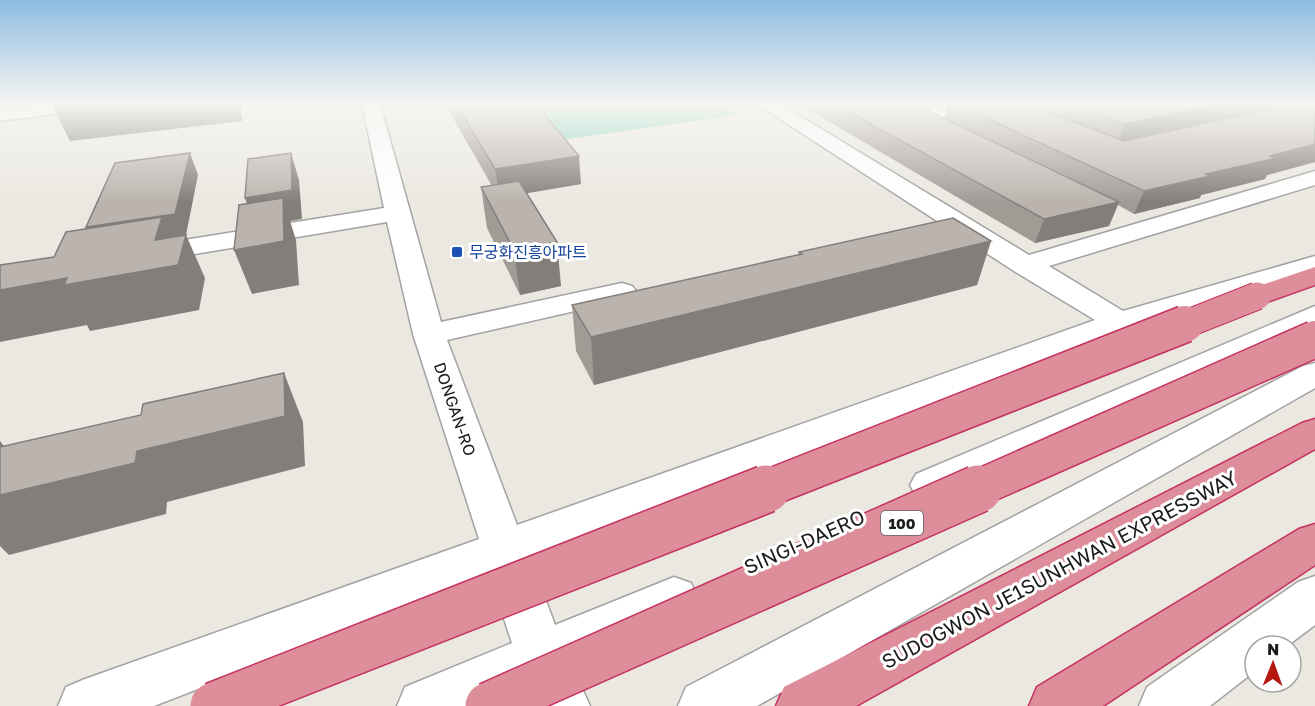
<svg xmlns="http://www.w3.org/2000/svg" width="1315" height="706" font-family="'Golos Text','Noto Sans KR',sans-serif">
  <style>
    .pitch { fill: #85d5b9 }
    .lines { fill: none; stroke-linecap: round; stroke-linejoin: round }
    .minor-casing { stroke: #a2a2a2; stroke-width: 3 }
    .highway-casing { stroke: #c5325f; stroke-width: 3 }
    .minor { fill: #fff; fill-rule: evenodd }
    .highway { fill: #dd8e9a; fill-rule: evenodd }
    .highway-bridge-far2-casing { stroke: #c5325f; stroke-width: 29; stroke-linecap: butt }
    .highway-bridge-far1-casing { stroke: #c5325f; stroke-width: 39; stroke-linecap: butt }
    .highway-bridge-casing { stroke: #c5325f; stroke-width: 50; stroke-linecap: butt }
    .highway-bridge-far2 { stroke: #dd8e9a; stroke-width: 27 }
    .highway-bridge-far1 { stroke: #dd8e9a; stroke-width: 36 }
    .highway-bridge { stroke: #dd8e9a; stroke-width: 47 }
    .wall { fill: #a19b96 }
    .shaded-wall { fill: #837e7a }
    .building { fill: #bbb4ae; stroke: #837e7a; stroke-width: 1.5 }
    .transit-dot { fill: #1a4fb4; stroke: #fff; stroke-width: 2 }
    .labels { text-anchor: middle; dominant-baseline: central; stroke-width: 6; stroke-linejoin: round; paint-order: stroke }
    .shield { fill: #fff; stroke: #5f5f5f; stroke-width: 1.5 }
    .shield-label { font-size: 15px; font-weight: bold; fill: #1b1b1b }
    .transit-label { font-size: 16px; fill: #164399; stroke: #fff; text-anchor: start }
    .street-label { font-size: 16px; fill: #1b1b1b; stroke: #fff }
    .near-street-label { font-size: 20px; fill: #1b1b1b; stroke: #fff }
  </style>
  <rect width="100%" height="100%" fill="#ebe8e1"/>
  <!-- pitch -->
  <polygon class="pitch" points="531,104 722,104 737,115 561,140"/>
  <g class="lines">
    <!-- minor casing -->
    <g class="minor-casing">
      <g id="minor">
        <polygon points="43,104 105,104 96,109 0,121 0,109"/>
        <polygon points="362,104 380,104 441,322 622,283 632,286 637,292 632,298 447,340 517,525 1095,320 1014,271 757,104 780,104 1029,255 1315,171 1315,185 1049,266 1123,311 1315,256 1315,273 1130,329 531,560 555,625 674,577 691,583 698,598 691,613 572,666 590,706 536,706 528,686 485,706 397,706 405,687 512,643 490,576 154,706 58,706 66,687 85,679 479,539 413,334 387,222 147,262 137,260 133,254 137,248 147,246 384,208"/>
        <polygon points="956,104 998,104 989,109 917,123 910,121 908,117 910,113"/>
        <polygon points="1315,306 1315,326 944,496 930,500 916,496 910,485 916,474"/>
        <polygon points="1315,363 1315,388 757,706 678,706 686,687 1303,366"/>
        <polygon points="1315,576 1315,625 1287,646 1255,646 1255,671 1210,706 1139,706 1147,687 1298,582"/>
      </g>
    </g>
    <!-- highway casing -->
    <g class="highway-casing">
      <g id="highway">
        <polygon points="1315,267 1315,285 1267,302 1257,305 1247,302 1242,296 1247,290"/>
        <polygon points="1315,419 1315,449 856,706 776,706 784,687 1302,423"/>
        <polygon points="1315,524 1315,565 1103,706 1029,706 1037,687 1299,529"/>
      </g>
    </g>
    <!-- minor -->
    <use href="#minor" class="minor"/>
    <!-- highway -->
    <use href="#highway" class="highway"/>
    <!-- highway-bridge-far2 casing -->
    <g class="highway-bridge-far2-casing">
      <polyline id="highway-bridge-far2" points="1181,326 1257,296"/>
    </g>
    <!-- highway-bridge-far1 casing -->
    <g class="highway-bridge-far1-casing">
      <g id="highway-bridge-far1">
        <polyline points="763,490 1185,324"/>
        <polyline points="974,490 1315,339"/>
      </g>
    </g>
    <!-- highway-bridge casing -->
    <g class="highway-bridge-casing">
      <g id="highway-bridge">
        <polyline points="214,706 766,489"/>
        <polyline points="489,706 978,489"/>
      </g>
    </g>
    <!-- highway-bridge-far2 -->
    <use href="#highway-bridge-far2" class="highway-bridge-far2"/>
    <!-- highway-bridge-far1 -->
    <use href="#highway-bridge-far1" class="highway-bridge-far1"/>
    <!-- highway-bridge -->
    <use href="#highway-bridge" class="highway-bridge"/>
  </g>
  <!-- wall -->
  <g class="wall">
    <polygon points="445,104 536,104 581,184 526,193 561,286 520,295 487,228 481,187 492,186"/>
    <polygon points="799,104 942,104 922,108 944,119 948,104 1315,104 1315,162 1267,175 1265,179 1201,195 1200,198 1134,214 1118,205 1109,226 1035,243"/>
    <polygon points="991,241 977,285 594,385 576,351 572,305 798,255 799,252"/>
  </g>
  <!-- shaded-wall -->
  <g class="shaded-wall">
    <polygon points="73,104 241,104 242,121 70,141 53,107"/>
    <polygon points="921,104 942,104 920,109"/>
    <polygon points="1216,104 1293,104 1117,144 1125,124"/>
    <polygon points="1315,144 1315,162 1267,175 1265,179 1201,195 1200,198 1134,214 1144,191 1270,156"/>
    <polygon points="190,153 198,175 186,235 205,278 199,310 90,331 87,325 0,342 0,290 99,252 86,227"/>
    <polygon points="291,153 299,180 302,219 290,221 296,240 299,285 252,294 234,250 255,227 245,198"/>
    <polygon points="579,156 581,184 500,198 495,169"/>
    <polygon points="1119,202 1109,226 1035,243 1044,219"/>
    <polygon points="991,241 977,285 594,385 591,337"/>
    <polygon points="557,242 561,286 520,295 514,250"/>
    <polygon points="284,373 303,422 305,466 167,502 166,514 9,555 0,546 0,441 34,487 137,451"/>
  </g>
  <!-- building -->
  <g class="building">
    <polygon points="55,104 73,104 53,107"/>
    <polygon points="456,104 536,104 579,156 495,169"/>
    <polygon points="834,104 914,104 1119,202 1044,219"/>
    <polygon points="956,104 1027,104 1124,141 1293,104 1315,104 1315,144 1270,156 1276,158 1206,174 1210,176 1144,191"/>
    <polygon points="1073,104 1216,104 1125,124"/>
    <polygon points="190,153 175,214 86,227 115,163"/>
    <polygon points="291,153 292,190 245,198 248,159"/>
    <polygon points="519,181 557,242 514,250 481,187"/>
    <polygon points="283,198 284,241 234,250 239,205"/>
    <polygon points="162,217 155,240 186,235 178,265 64,285 67,278 0,290 0,265 54,257 66,232"/>
    <polygon points="953,218 991,241 591,337 572,305 802,254 799,252"/>
    <polygon points="284,373 285,416 137,451 135,463 0,495 0,447 141,415 143,404"/>
  </g>
  <!-- sky -->
  <linearGradient id="sky" x2="0" y2="1"><stop stop-color="#8dbce1"/><stop offset="0.51" stop-color="#f6f5f2"/><stop offset="1" stop-color="#f6f5f2" stop-opacity="0"/></linearGradient>
  <rect width="1315" height="203" fill="url(#sky)"/>
  <!-- markers -->
  <rect class="transit-dot" x="451" y="246" width="12" height="12" rx="3"/>
  <g class="labels">
    <!-- shield labels -->
    <rect class="shield" x="881" y="511" width="42" height="24" rx="4.5"/>
    <g class="shield-label">
      <text x="902" y="523">100</text>
    </g>
    <!-- transit labels -->
    <g class="transit-label">
      <text x="469" y="252">무궁화진흥아파트</text>
    </g>
    <!-- street labels -->
    <g class="street-label">
      <text transform="translate(455 409) rotate(71)">DONGAN-RO</text>
    </g>
    <!-- near-street labels -->
    <g class="near-street-label">
      <text transform="translate(804 541) rotate(-24)">SINGI-DAERO</text>
      <text transform="translate(1059 569) rotate(-28)">SUDOGWON JE1SUNHWAN EXPRESSWAY</text>
    </g>
  </g>
  <!-- north arrow -->
  <g transform="translate(1273 664) rotate(1)"><circle r="28" fill="#ffffff" stroke="#a4a4a4" stroke-width="1.5"/>
  <path d="M0-4.5L10 22L0 15L-10 22Z" fill="#b51711"/>
  <text y="-9" font-size="16" font-weight="bold" text-anchor="middle" fill="#1b1b1b">N</text>
  </g>
</svg>
